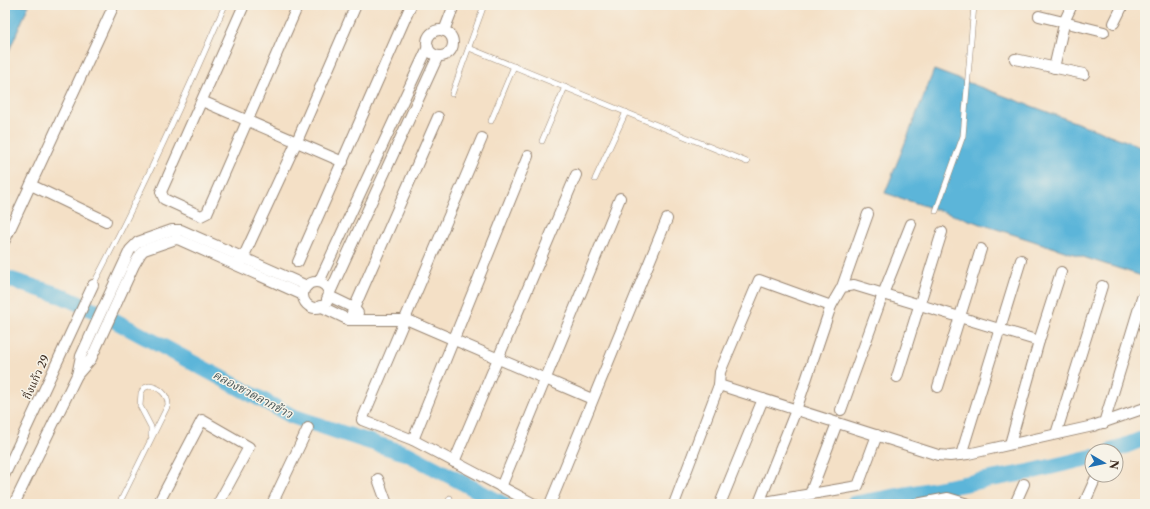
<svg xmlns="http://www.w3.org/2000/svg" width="1150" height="509" font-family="'Libre Caslon Text','Noto Serif Thai',serif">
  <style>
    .water { fill: #5cb5d9; stroke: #4c707c }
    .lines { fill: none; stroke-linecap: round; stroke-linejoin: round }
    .river { stroke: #5cb5d9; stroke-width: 16 }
    .service-casing { stroke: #988572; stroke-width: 6 }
    .minor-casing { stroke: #988572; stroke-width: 12 }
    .service { stroke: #fff; stroke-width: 5 }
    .minor { stroke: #fff; stroke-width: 10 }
    .labels { text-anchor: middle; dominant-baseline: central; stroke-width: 3; stroke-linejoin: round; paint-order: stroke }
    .street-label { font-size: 11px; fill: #3b2a1e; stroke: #f7f3e8 }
    .water-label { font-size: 12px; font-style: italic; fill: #455456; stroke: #f7f3e8 }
  </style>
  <rect width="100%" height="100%" fill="#f7f3e8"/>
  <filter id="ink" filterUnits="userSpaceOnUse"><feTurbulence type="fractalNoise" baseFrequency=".025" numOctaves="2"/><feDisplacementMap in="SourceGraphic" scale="8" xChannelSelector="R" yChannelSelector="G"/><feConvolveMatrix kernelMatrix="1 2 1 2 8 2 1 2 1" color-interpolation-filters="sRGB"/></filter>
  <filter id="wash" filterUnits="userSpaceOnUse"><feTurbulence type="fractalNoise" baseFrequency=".012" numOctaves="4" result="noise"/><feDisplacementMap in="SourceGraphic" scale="16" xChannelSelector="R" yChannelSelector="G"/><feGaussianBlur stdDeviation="0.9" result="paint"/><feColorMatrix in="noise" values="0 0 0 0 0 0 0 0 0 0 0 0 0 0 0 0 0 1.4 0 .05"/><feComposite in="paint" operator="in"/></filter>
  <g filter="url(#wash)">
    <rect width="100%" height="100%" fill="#f4e0c6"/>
    <!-- water -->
    <g class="water">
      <polygon points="5,5 29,5 5,60"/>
      <polygon points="934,70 1145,148 1145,277 885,193"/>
    </g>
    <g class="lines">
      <!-- river -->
      <g class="river">
        <polyline points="5,278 62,296 106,316 292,416 342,433 408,454 503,504"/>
        <polyline points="1112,451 1145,438"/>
        <polyline points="853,504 1029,472 1092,457"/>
      </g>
    </g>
  </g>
  <g filter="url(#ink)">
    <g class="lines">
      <!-- service casing -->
      <g class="service-casing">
        <g id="service">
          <polyline points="469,48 747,162"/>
          <polyline points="452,94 484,5"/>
          <polyline points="491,121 514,66"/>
          <polyline points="542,141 565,87"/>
          <polyline points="595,179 626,112"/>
          <polyline points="936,211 963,136 974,5"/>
          <path d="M93 285C141 194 184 100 225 5"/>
          <path d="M119 504 168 405C168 394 159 387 149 386L144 388 141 393 140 406 151 427V435"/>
          <polyline points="447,504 450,498"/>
        </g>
      </g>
      <!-- minor casing -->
      <g class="minor-casing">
        <g id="minor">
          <polyline points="244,5 161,192 164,199 201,216 207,213 298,5"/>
          <polyline points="1039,16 1104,32"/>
          <polyline points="1114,23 1123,5"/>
          <circle cx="440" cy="43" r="13"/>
          <polyline points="444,31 454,5"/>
          <polyline points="1015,59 1084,74"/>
          <polyline points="1054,68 1065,20 1072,5"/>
          <polyline points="202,101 343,162"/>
          <polyline points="482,138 362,420 413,440 534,504"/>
          <polyline points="31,185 106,221"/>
          <polyline points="5,240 114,5"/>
          <polyline points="241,262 297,141 356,5"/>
          <polyline points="298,262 411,5"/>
          <polyline points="319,282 428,47"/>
          <circle cx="316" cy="295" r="13"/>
          <polyline points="842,287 868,214"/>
          <polyline points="329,296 354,308 358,313"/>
          <polyline points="327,299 438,56"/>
          <polyline points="320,306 349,320 408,320 592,399"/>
          <polyline points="831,306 796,410 759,503 858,486 877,435"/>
          <polyline points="349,320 438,117"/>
          <polyline points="77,375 91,359 134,265 141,253 144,250 176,239 180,240 303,295"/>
          <polyline points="897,377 942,232"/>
          <polyline points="719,385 720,372 759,280 831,306 842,287 854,285 1039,341"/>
          <polyline points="938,387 981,249"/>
          <polyline points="841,410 883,294 911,224"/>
          <polyline points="1104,423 1142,298"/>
          <polyline points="1056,434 1102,286"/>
          <polyline points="413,440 528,156"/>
          <polyline points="1010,444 1039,341 1061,272"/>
          <polyline points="961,455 1021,260"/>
          <polyline points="454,462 576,175"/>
          <polyline points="5,474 93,285"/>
          <polyline points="378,479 387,504"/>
          <polyline points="501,487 620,198"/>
          <polyline points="810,494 837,423"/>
          <polyline points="14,504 77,375 81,356 97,321 130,250 138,242 172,230 181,230 307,286"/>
          <polyline points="158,504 202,420 249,447 218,504"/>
          <polyline points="272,504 308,428"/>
          <polyline points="550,504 667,219"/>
          <polyline points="674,504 719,385 938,455 950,456 968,454 1093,426 1145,408"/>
          <polyline points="720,504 763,399"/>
          <polyline points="916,504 948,498 968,504"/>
          <polyline points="1015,504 1024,484"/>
          <polyline points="1084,504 1097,475"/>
        </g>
      </g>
      <!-- service -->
      <use href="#service" class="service"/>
      <!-- minor -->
      <use href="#minor" class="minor"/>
    </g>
  </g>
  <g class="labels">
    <!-- street labels -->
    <g class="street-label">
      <text transform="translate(36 377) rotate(-65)">กิ่งแก้ว 29</text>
    </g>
    <!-- water labels -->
    <g class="water-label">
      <text transform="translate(253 394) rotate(28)">คลองชวดลากข้าว</text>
    </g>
  </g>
  <!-- margin -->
  <rect width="1150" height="509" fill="none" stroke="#f7f3e8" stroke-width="20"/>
  <!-- north arrow -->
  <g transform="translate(1104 463) rotate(99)"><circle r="19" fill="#f7f3e8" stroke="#aca397"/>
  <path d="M0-3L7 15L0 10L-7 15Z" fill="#1f6fb2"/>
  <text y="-6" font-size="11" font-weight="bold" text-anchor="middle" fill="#3b2a1e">N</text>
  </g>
</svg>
